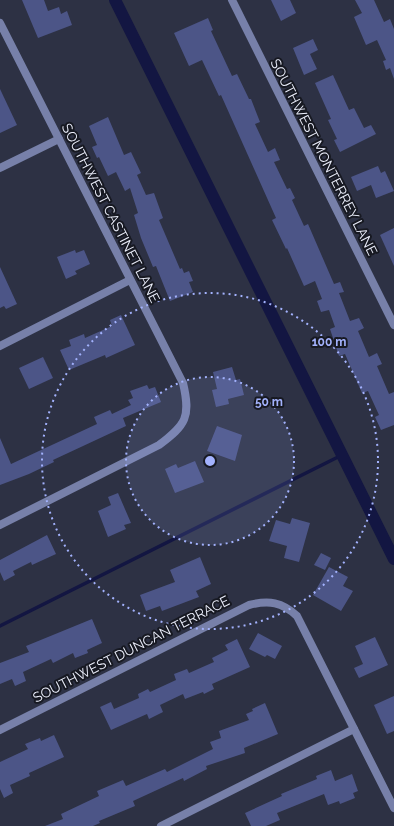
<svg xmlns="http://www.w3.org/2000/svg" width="394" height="826" font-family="Raleway,sans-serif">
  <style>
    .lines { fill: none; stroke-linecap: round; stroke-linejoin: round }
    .stream { stroke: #131642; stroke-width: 3.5 }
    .canal { stroke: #131642; stroke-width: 12 }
    .building { fill: #4c5587 }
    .street { stroke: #7780a9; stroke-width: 8 }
    .ring { fill: none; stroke: #a3b2fd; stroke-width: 2; stroke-dasharray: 2 4 }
    .labels { text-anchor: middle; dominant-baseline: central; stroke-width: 4; stroke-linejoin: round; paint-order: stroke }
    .street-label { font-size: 14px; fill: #edf0fd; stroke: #171922 }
    .centre { fill: #a3b2fd; stroke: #171922; stroke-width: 2 }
    .ring-label { font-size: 12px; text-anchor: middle; font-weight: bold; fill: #a3b2fd; stroke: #171922; stroke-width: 4; stroke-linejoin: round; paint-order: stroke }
  </style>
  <rect width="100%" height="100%" fill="#2d3144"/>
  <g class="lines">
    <!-- stream -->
    <polyline class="stream" points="0,626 342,455"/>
    <!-- canal -->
    <polyline class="canal" points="115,0 394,559"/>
  </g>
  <!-- building -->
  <g class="building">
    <polygon points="22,0 44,0 48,11 59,7 61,14 67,11 72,25 38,38"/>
    <polygon points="271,0 290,0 296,13 281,21"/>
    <polygon points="355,0 374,0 384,22 390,19 394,29 394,79 390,68 386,70 383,61 386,60 377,40 366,45 354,17 362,13"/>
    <polygon points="208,18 213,30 211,31 232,76 237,74 249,99 251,99 260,122 255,124 268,152 275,148 280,160 274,162 287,189 290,188 295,198 292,200 304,226 308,224 334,284 340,282 344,292 339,293 350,321 359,318 364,328 358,331 369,357 377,353 382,364 377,366 389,394 394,392 394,425 381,430 375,417 379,415 368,391 362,393 345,354 339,356 330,329 335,327 329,310 321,312 317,301 322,299 315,281 304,286 287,248 286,249 272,220 276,218 221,95 219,96 202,60 189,66 174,33"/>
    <polygon points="313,39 318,50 310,54 317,69 304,75 293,48"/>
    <polygon points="333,75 349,110 354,108 364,128 371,125 376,134 340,152 334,140 337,139 328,120 331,119 315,83"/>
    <polygon points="0,89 17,125 0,133"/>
    <polygon points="108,117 124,155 131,152 141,173 137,175 146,195 154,193 163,218 159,220 180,269 182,268 184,273 189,271 193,281 189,282 193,292 170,301 156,266 153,267 141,238 134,215 138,213 130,188 125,191 116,172 108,176 99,157 97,158 92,147 97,145 89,126"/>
    <polygon points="378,166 381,173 385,171 394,191 376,198 371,185 357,191 351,177"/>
    <polygon points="394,228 394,266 380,235"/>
    <polygon points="75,250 76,253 84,250 90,264 75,271 77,274 66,279 57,257"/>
    <polygon points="0,267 17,304 6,309 4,306 0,308"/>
    <polygon points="121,315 135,345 106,358 105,355 69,370 60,350 71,346 69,340 84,334 85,338 112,326 110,320"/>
    <polygon points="43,357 53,378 29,389 19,368"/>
    <polygon points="232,367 236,380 240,379 244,395 228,399 229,404 216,407 212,390 217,389 213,372"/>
    <polygon points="147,385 149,389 155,387 161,402 123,418 126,426 53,460 54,462 29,474 0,485 0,438 11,464 97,424 94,417 110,410 112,414 131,405 128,400 133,398 130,391"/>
    <polygon points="217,426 242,435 235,461 207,451"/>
    <polygon points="195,461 204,482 175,493 165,469 176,464 178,468"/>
    <polygon points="118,493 131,523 124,525 126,529 108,537 98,511 111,505 108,497"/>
    <polygon points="292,518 310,523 299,562 284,558 287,546 269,541 276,520 290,524"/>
    <polygon points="47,535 56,554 32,565 31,562 13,571 15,575 4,581 0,572 0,560"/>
    <polygon points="321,553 331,558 325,570 314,565"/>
    <polygon points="200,557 211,584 196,591 199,597 162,611 160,606 146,611 140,595 175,582 170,570"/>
    <polygon points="329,567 348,577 343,586 353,591 341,611 313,595"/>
    <polygon points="92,619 102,643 87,650 88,653 75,658 73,653 53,663 51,659 23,672 26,681 15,686 12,679 0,684 0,663 29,652 26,646"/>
    <polygon points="258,633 282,646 275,659 267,655 265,657 249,649"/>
    <polygon points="375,637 388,665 359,678 354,668 363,664 355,646"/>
    <polygon points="237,639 250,667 212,684 214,689 204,694 203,692 185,699 183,694 160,705 163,712 149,719 147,714 111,730 100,707 111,702 114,709 139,698 138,694 148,689 150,692 176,680 174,674 187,669 189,673 214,662 212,658 228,650 225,645"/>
    <polygon points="394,696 394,731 387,734 374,705"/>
    <polygon points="265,703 278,734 244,748 245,753 206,766 207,769 184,781 183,778 133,801 135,806 99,821 100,823 93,826 45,826 63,819 61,814 99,796 97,791 123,780 126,786 165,769 167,772 213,749 210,742 221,738 219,731 249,720 246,714 253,711 252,709"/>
    <polygon points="54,735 64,757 29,773 30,776 10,785 13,793 4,798 0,789 0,762 28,749 25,744 40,738 41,741"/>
    <polygon points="331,770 335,781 352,774 358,791 353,793 355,798 340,804 339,801 328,805 324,794 277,813 280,820 266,826 251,826 245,813 282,796 281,794 317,779 316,776"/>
  </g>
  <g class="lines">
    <!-- street -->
    <g class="street">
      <polyline points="232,0 394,325"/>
      <path d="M0 23 183 383C191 417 186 425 159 445L0 525"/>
      <polyline points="0,168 59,139"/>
      <polyline points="0,346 130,280"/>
      <path d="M0 730 249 605C269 600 282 602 297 616L394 808"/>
      <polyline points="161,826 354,729"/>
    </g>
  </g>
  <!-- distance rings -->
  <circle cx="210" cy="461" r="84" fill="#a3b2fd" fill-opacity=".12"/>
  <g class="ring">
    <circle cx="210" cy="461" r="84"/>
    <circle cx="210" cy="461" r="168"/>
  </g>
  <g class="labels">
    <!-- street labels -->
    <g class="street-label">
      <text transform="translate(324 157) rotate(63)">SOUTHWEST MONTERREY LANE</text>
      <text transform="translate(111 213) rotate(63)">SOUTHWEST CASTINET LANE</text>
      <text transform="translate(131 649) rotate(-27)">SOUTHWEST DUNCAN TERRACE</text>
    </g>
  </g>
  <circle cx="210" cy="461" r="6" class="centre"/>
  <g class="ring-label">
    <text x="329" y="346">100 m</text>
    <text x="269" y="406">50 m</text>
  </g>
</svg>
